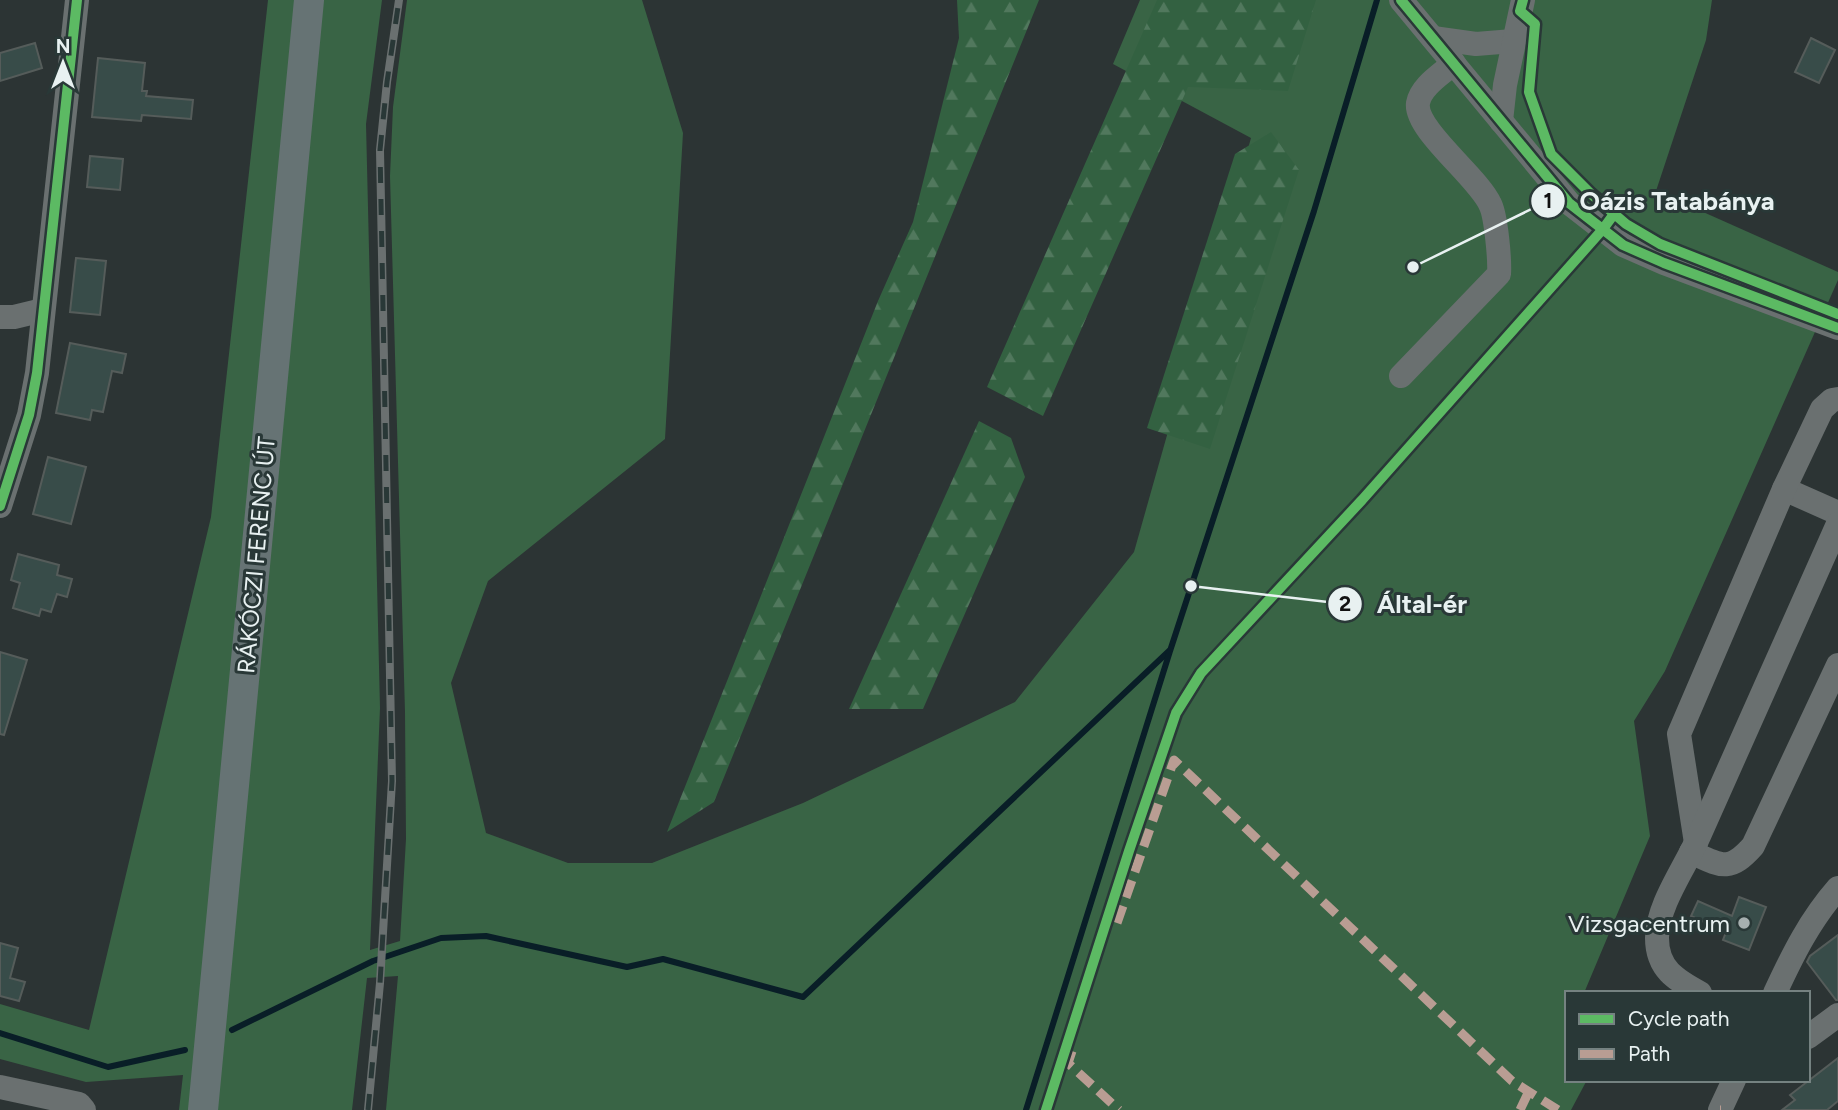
<svg xmlns="http://www.w3.org/2000/svg" width="1838" height="1110" font-family="Figtree,sans-serif">
  <style>
    .green { fill: #396445 }
    .forest { fill: url(#forest-firs) }
    .lines { fill: none; stroke-linecap: round; stroke-linejoin: round }
    .stream { stroke: #091e27; stroke-width: 6 }
    .building { fill: #384c49; stroke: #555c5a; stroke-width: 2 }
    .minor { stroke: #6a7070; stroke-width: 24 }
    .major { stroke: #667374; stroke-width: 30 }
    .rail-casing { stroke: #6a7070; stroke-width: 8 }
    .rail { stroke: #293837; stroke-width: 5; stroke-dasharray: 16; stroke-linecap: butt }
    .quiet { stroke: #b99d93; stroke-width: 9; stroke-dasharray: 18 9; stroke-linecap: butt }
    .cycleway-casing { stroke: #293837; stroke-width: 15 }
    .cycleway { stroke: #5cba63; stroke-width: 10 }
    .poi-dot { fill: #a6afaf; stroke: #293837; stroke-width: 2.5 }
    .labels { text-anchor: middle; dominant-baseline: central; stroke-width: 6; stroke-linejoin: round; paint-order: stroke }
    .street-label { font-size: 24px; fill: #e8f1f1; stroke: #293837 }
    .poi-label { font-size: 24px; fill: #e8f1f1; stroke: #293837; text-anchor: end }
    .leader { fill: none; stroke: #e8f1f1; stroke-width: 2.5 }
    .callout-dot { fill: #e8f1f1; stroke: #293837; stroke-width: 2.5 }
    .mark-label { font-size: 21px; text-anchor: middle; font-weight: bold; fill: #111 }
    .callout-label { font-size: 26px; text-anchor: middle; font-weight: bold; fill: #e8f1f1; stroke: #293837; stroke-width: 6; stroke-linejoin: round; paint-order: stroke }
  </style>
  <defs>
    <pattern id="forest-firs" width="22" height="20" patternUnits="userSpaceOnUse" patternTransform="scale(1.75)"><rect width="22" height="20" fill="#336141"/><path d="M5 1l3.5 6h-7zM16 11l3.5 6h-7z" fill="#51785d"/></pattern>
  </defs>
  <rect width="100%" height="100%" fill="#2c3434"/>
  <!-- green -->
  <polygon class="green" points="268,0 382,0 366,124 380,708 370,950 400,941 406,839 405,712 390,176 393,107 407,0 642,0 683,133 665,439 488,581 451,683 486,833 568,863 652,863 803,803 1015,702 1134,552 1251,138 1113,64 1140,0 1712,0 1706,40 1656,191 1838,272 1838,280 1665,671 1634,721 1650,836 1584,993 1567,993 1567,1080 1587,1080 1571,1110 386,1110 398,976 367,978 352,1110 179,1110 183,1075 86,1082 0,1059 0,1004 89,1030 211,517"/>
  <!-- forest -->
  <g class="forest">
    <polygon points="957,0 1039,0 714,802 667,832 878,301 913,222 959,38"/>
    <polygon points="1157,0 1316,0 1288,91 1188,87 1043,416 987,387"/>
    <polygon points="1271,132 1299,170 1210,449 1147,428 1235,154"/>
    <polygon points="979,421 1011,438 1025,477 923,709 849,709"/>
  </g>
  <g class="lines">
    <!-- stream -->
    <g class="stream">
      <polyline points="232,1030 373,961 441,938 486,936 627,967 663,959 803,997 1169,651"/>
      <polyline points="0,1033 108,1067 185,1050"/>
      <polyline points="1026,1110 1170,651 1314,211 1377,0"/>
    </g>
  </g>
  <!-- building -->
  <g class="building">
    <polygon points="1811,38 1835,50 1819,83 1795,72"/>
    <polygon points="35,43 42,68 0,81 0,53"/>
    <polygon points="98,58 145,63 142,91 147,91 146,96 193,100 191,119 142,115 141,121 92,117"/>
    <polygon points="90,156 123,159 120,190 87,187"/>
    <polygon points="76,258 106,261 100,315 70,312"/>
    <polygon points="70,343 126,354 122,373 112,371 103,412 92,410 90,420 56,413"/>
    <polygon points="48,457 86,467 71,524 33,514"/>
    <polygon points="18,554 59,565 57,575 72,579 67,597 57,594 51,612 41,609 39,616 13,608 20,583 11,580"/>
    <polygon points="0,652 27,660 4,735 0,734"/>
    <polygon points="1739,897 1766,907 1749,950 1723,940 1726,932 1691,916 1698,901 1732,916"/>
    <polygon points="1838,935 1838,1000 1836,1000 1807,962 1810,956"/>
    <polygon points="0,943 18,948 10,978 25,982 19,1001 0,996"/>
    <polygon points="1838,1058 1838,1101 1827,1110 1782,1110 1795,1100 1790,1095"/>
  </g>
  <g class="lines">
    <!-- minor -->
    <g class="minor">
      <polyline points="1401,0 1569,203 1623,245 1664,263 1838,328"/>
      <polyline points="1433,38 1476,44 1513,41"/>
      <polyline points="1501,121 1505,85 1523,0"/>
      <polyline points="0,317 14,317 43,310"/>
      <path d="M1401 376 1499 274C1500 260 1496 215 1490 204 1478 177 1414 129 1418 103 1421 86 1442 74 1454 63"/>
      <polyline points="1784,489 1838,513"/>
      <polyline points="0,506 29,415 37,373 77,0"/>
      <polyline points="1696,843 1679,734 1784,489 1822,409 1832,400 1838,399"/>
      <path d="M1691 852C1721 866 1729 873 1753 846L1838 665"/>
      <path d="M1700 993C1676 980 1657 969 1657 938 1657 905 1686 866 1699 836 1745 732 1792 628 1838 524"/>
      <path d="M1775 993C1793 954 1810 920 1838 888"/>
      <polyline points="1808,1037 1838,1015"/>
      <polyline points="0,1087 79,1104 84,1110"/>
      <polyline points="1720,1110 1734,1080"/>
    </g>
    <!-- major -->
    <polyline class="major" points="203,1110 309,0"/>
    <!-- rail casing -->
    <g class="rail-casing">
      <polyline id="rail" points="368,1110 380,983 392,781 380,150 387,82 399,0"/>
    </g>
    <!-- rail -->
    <use href="#rail" class="rail"/>
    <!-- quiet -->
    <g class="quiet">
      <polyline points="1117,923 1174,760 1512,1081 1558,1110"/>
      <polyline points="1072,1051 1068,1063 1119,1110"/>
      <polyline points="1520,1110 1529,1091"/>
      <polyline points="1720,1110 1721,1110"/>
    </g>
    <!-- cycleway casing -->
    <g class="cycleway-casing">
      <g id="cycleway">
        <polyline points="1401,0 1569,203 1623,245 1664,263 1838,328"/>
        <polyline points="1523,0 1520,11 1535,24 1529,92 1551,154 1591,194 1626,224 1660,244 1838,314"/>
        <polyline points="0,506 29,415 37,373 77,0"/>
        <polyline points="1046,1110 1129,851 1176,713 1201,673 1362,500 1603,229 1614,214"/>
      </g>
    </g>
    <!-- cycleway -->
    <use href="#cycleway" class="cycleway"/>
  </g>
  <!-- markers -->
  <circle class="poi-dot" cx="1744" cy="923" r="7"/>
  <g class="labels">
    <!-- street labels -->
    <g class="street-label">
      <text transform="translate(256 555) rotate(-85)">RÁKÓCZI FERENC ÚT</text>
    </g>
    <!-- poi labels -->
    <g class="poi-label">
      <text x="1730" y="923">Vizsgacentrum</text>
    </g>
  </g>
  <!-- callouts -->
  <path class="leader" d="M1413 267L1548 201M1191 586L1345 604"/>
  <g class="callout-dot">
    <circle cx="1413" cy="267" r="7"/>
    <circle cx="1191" cy="586" r="7"/>
    <circle cx="1548" cy="201" r="18"/>
    <circle cx="1345" cy="604" r="18"/>
  </g>
  <g class="mark-label">
    <text x="1548" y="208">1</text>
    <text x="1345" y="611">2</text>
  </g>
  <g class="callout-label">
    <text x="1677" y="210">Oázis Tatabánya</text>
    <text x="1422" y="613">Által-ér</text>
  </g>
  <!-- legend -->
  <rect x="1565" y="991" width="245" height="91" fill="#293837" stroke="#758281" stroke-width="2"/>
  <rect x="1579" y="1014" width="35" height="10" fill="#5cba63" stroke="#758281" stroke-width="2"/>
  <text x="1628" y="1026" font-size="21" fill="#e8f1f1">Cycle path</text>
  <rect x="1579" y="1049" width="35" height="10" fill="#b99d93" stroke="#758281" stroke-width="2"/>
  <text x="1628" y="1061" font-size="21" fill="#e8f1f1">Path</text>
  <!-- north arrow -->
  <g transform="translate(63 63)" stroke="#293837" stroke-width="5" paint-order="stroke">
  <path d="M0-5L12 26L0 18L-12 26Z" fill="#e8f1f1"/>
  <text y="-10" font-size="19" font-weight="bold" text-anchor="middle" fill="#e8f1f1">N</text>
  </g>
</svg>
